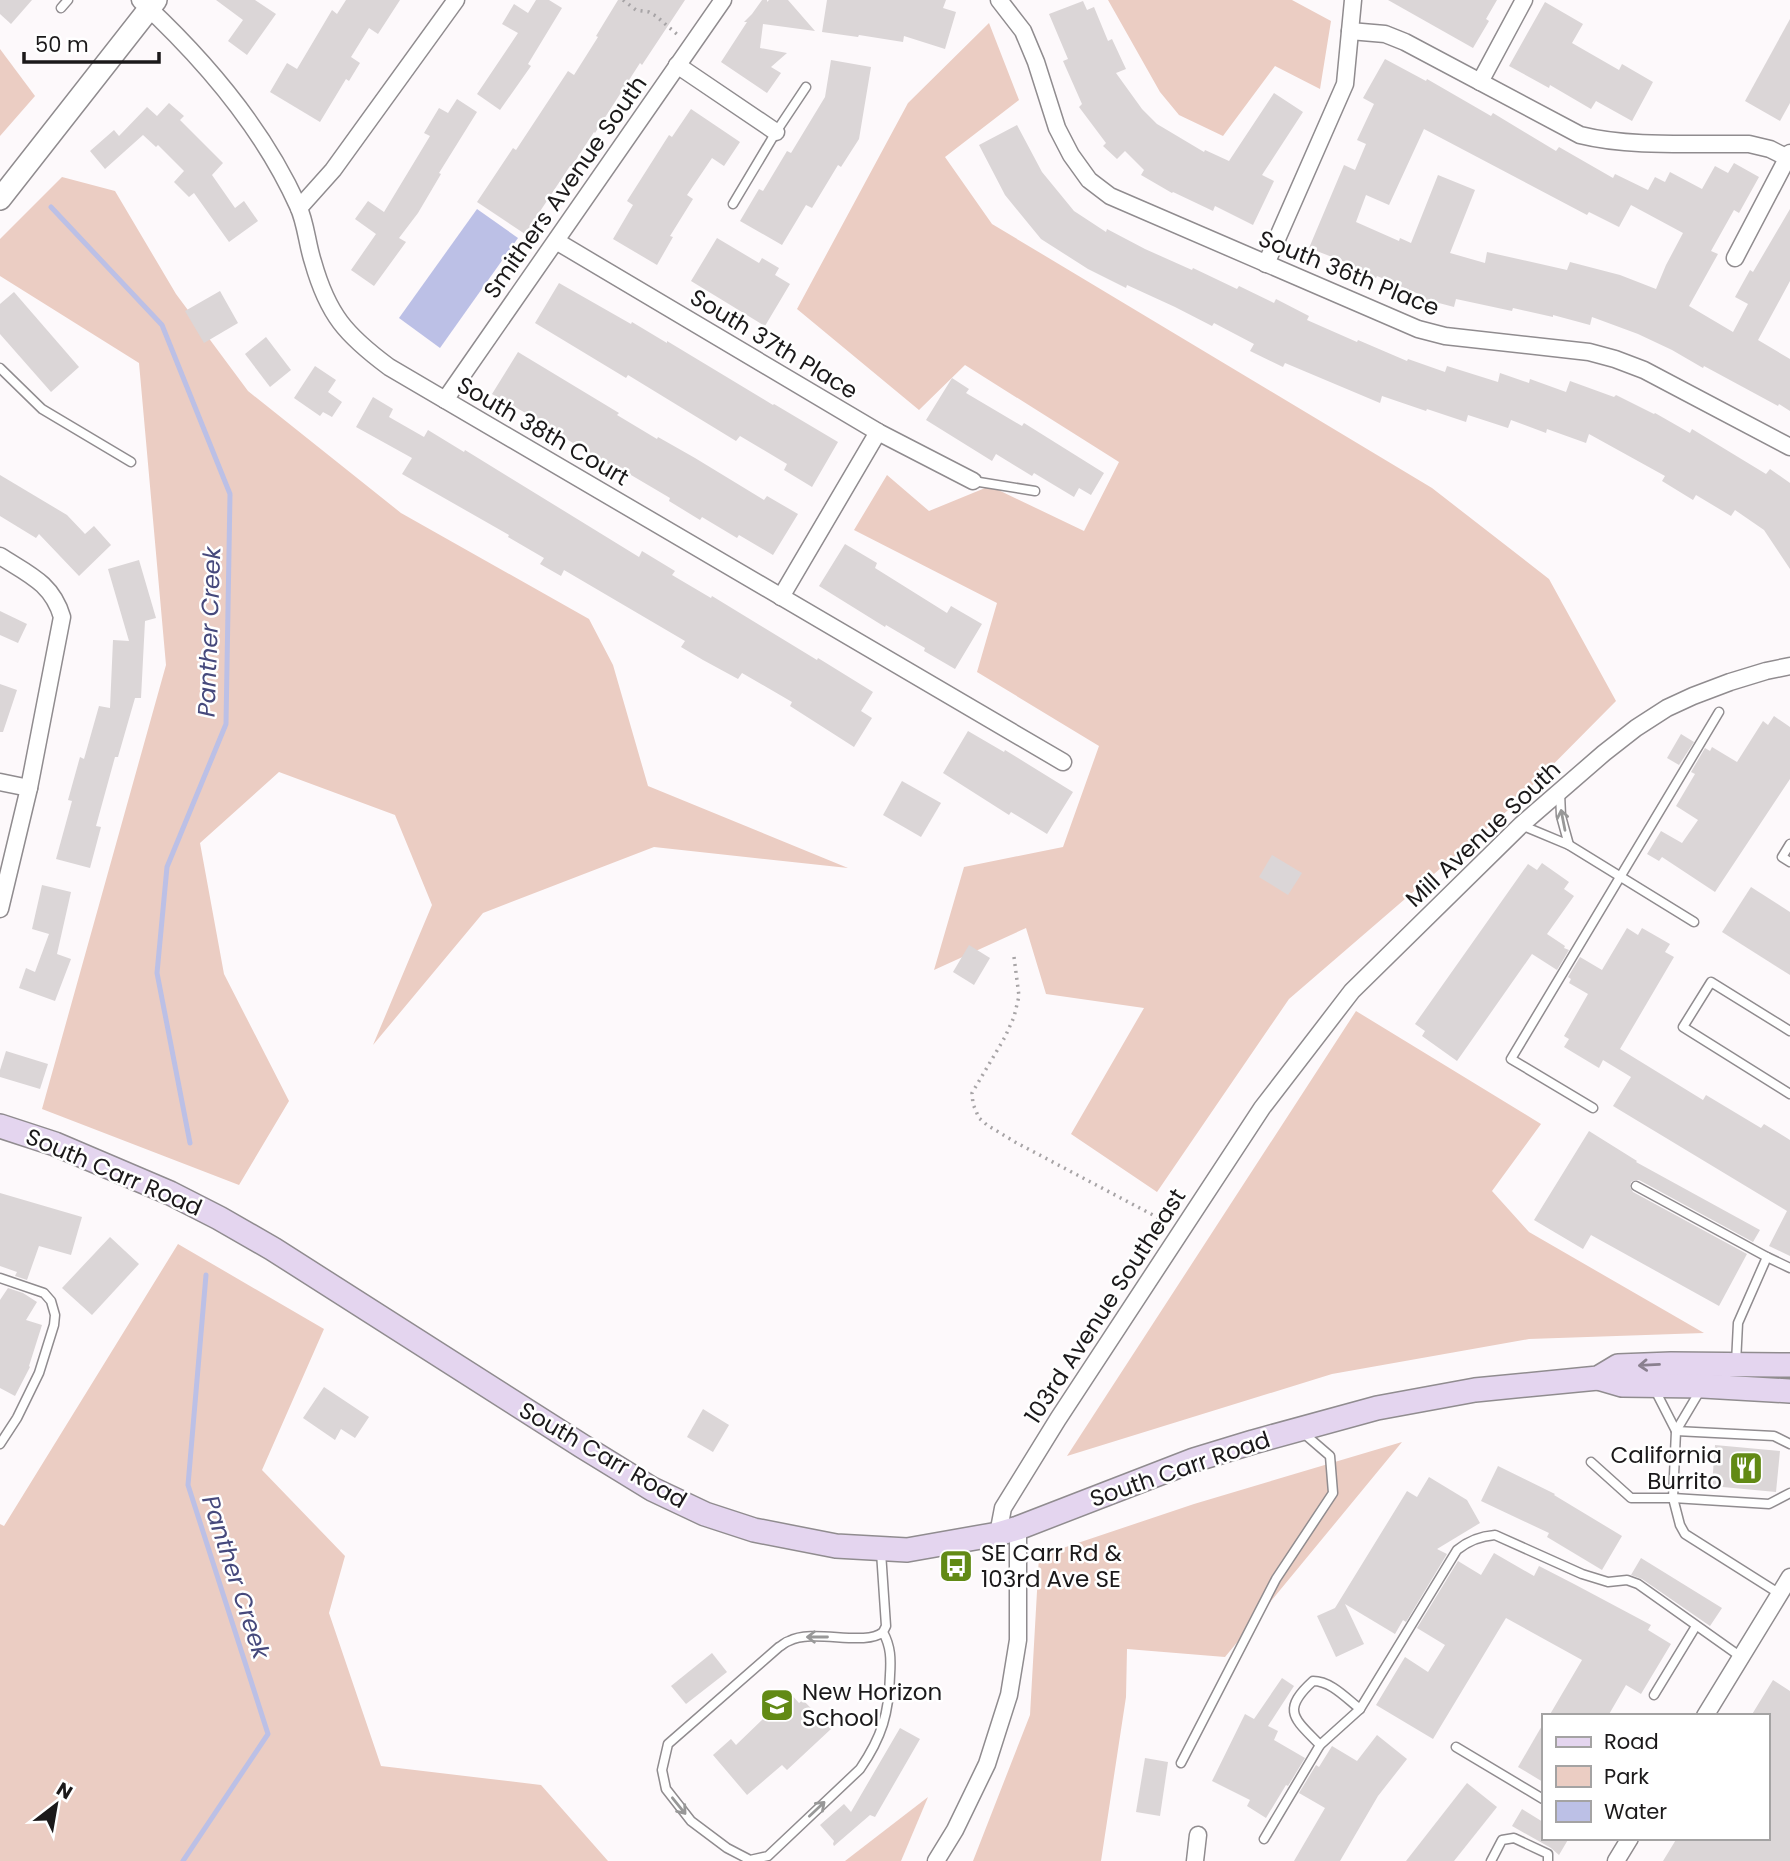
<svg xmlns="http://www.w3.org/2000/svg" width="1790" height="1861" font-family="Poppins,sans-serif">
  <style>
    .green { fill: #ebcdc3 }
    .water { fill: #bcc0e6 }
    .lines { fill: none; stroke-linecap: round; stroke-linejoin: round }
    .stream { stroke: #bcc0e6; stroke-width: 5 }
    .building { fill: #dbd6d7; fill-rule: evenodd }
    .service-casing { stroke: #908c8f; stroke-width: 11 }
    .minor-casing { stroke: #908c8f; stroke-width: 19 }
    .tertiary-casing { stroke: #908c8f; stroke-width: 24 }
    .secondary-casing { stroke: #908c8f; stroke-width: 26 }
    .path { stroke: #a7a4a6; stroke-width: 3.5; stroke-dasharray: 2 5; stroke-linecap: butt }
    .service { stroke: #fff; stroke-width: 8 }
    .minor { stroke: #fff; stroke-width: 16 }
    .tertiary { stroke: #fff; stroke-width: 21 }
    .secondary { stroke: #e4d5ef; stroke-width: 23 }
    .oneway { stroke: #989898 }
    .oneway2 { stroke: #8a808f }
    .labels { text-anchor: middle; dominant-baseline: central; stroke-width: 5; stroke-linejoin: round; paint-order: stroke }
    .street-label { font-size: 23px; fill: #1b191a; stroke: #fff }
    .poi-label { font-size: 23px; fill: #1b191a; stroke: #fff; text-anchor: start }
    .water-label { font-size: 24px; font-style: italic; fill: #46497c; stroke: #fff }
  </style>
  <rect width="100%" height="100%" fill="#fdf9fb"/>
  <!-- green -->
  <g class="green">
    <polygon points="1108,0 1292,0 1331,21 1320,89 1275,66 1223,136 1179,115 1160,92"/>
    <polygon points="989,23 1019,100 945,157 992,224 1432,488 1549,579 1616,701 1507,811 1289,999 1157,1192 1071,1134 1144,1008 1046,994 1026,928 934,970 964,867 1063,847 1099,746 977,672 997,603 854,530 887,475 929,511 990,486 1084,531 1119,462 965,365 919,410 797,309 908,103"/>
    <polygon points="0,49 35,96 0,136"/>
    <polygon points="62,177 115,191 176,294 248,391 401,513 589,619 613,665 648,786 848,868 654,847 483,913 373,1045 432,905 395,815 279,772 200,843 224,974 289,1101 239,1185 42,1109 166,665 139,363 0,276 0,239"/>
    <polygon points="1356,1011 1541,1124 1492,1191 1529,1232 1704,1333 1529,1339 1332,1374 1067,1456"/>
    <polygon points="178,1244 324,1329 262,1470 345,1556 329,1613 381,1766 541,1785 608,1861 0,1861 0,1524 4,1526"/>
    <polygon points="1402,1442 1225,1657 1127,1649 1126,1697 1101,1861 973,1861 1030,1715 1039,1556 1194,1504"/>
    <polygon points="928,1797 901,1861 845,1861"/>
  </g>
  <!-- water -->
  <polygon class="water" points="477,209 518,238 440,348 399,318"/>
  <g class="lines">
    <!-- stream -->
    <g class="stream">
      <polyline points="51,207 162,325 230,494 226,724 167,867 157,973 190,1143"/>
      <polyline points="183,1861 268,1734 188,1485 206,1275"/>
    </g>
  </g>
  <!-- building -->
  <g class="building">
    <polygon points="0,0 32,0 11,24 0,14"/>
    <polygon points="216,0 255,0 276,14 247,55 228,41 243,20"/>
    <polygon points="346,0 400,0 378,34 369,28 351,57 360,63 349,81 346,79 320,122 270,92 287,63 297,69 332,10 337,14"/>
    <polygon points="536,0 549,0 562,8 528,64 531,66 500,110 477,94 518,33 502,24 514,4 528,13"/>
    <polygon points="618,0 685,0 642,65 640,63 595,133 594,132 572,166 570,166 525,234 477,202 513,148 516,150 568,71 574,75 598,37 596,36"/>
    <polygon points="762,0 767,0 767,2 769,0 788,0 815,31 763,24 760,48 787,53 771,67 781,73 767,93 721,62 747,22 744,22 752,14"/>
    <polygon points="827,0 946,0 943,8 956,12 945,49 904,36 903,42 859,35 858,37 822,32"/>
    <polygon points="1388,0 1497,0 1486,19 1489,21 1473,48"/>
    <polygon points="1083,1 1087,10 1094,7 1108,41 1112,39 1126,69 1116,73 1142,109 1157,124 1204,152 1205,150 1229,161 1274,93 1303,112 1262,175 1274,181 1253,225 1215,206 1213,211 1173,192 1172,193 1141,175 1144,170 1125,151 1117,159 1103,146 1106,143 1079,107 1082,104 1063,61 1068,59 1049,14"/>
    <polygon points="1545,2 1583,24 1572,43 1619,70 1622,64 1653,82 1632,121 1596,101 1591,109 1550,85 1549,88 1509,66"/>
    <polygon points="1790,19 1790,103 1780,121 1745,101"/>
    <path d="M1385 59 1426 81 1427 79 1491 116 1493 113 1556 151 1559 147 1613 178 1615 174 1648 190 1655 177 1665 182 1670 172 1702 189 1715 166 1728 173 1734 163 1759 177 1739 213 1734 210 1711 251 1718 254 1689 306 1733 332 1748 304 1735 297 1750 270 1753 272 1790 209V281L1758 340 1790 359V411L1779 404 1778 406 1704 366 1703 368 1672 350 1638 334 1592 317 1590 325 1553 315V317L1513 308 1512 311 1456 299 1454 307 1420 298 1421 295 1377 276 1376 278 1344 264 1345 262 1309 248 1344 165 1355 170 1366 144 1357 140 1374 104 1363 98ZM1424 129 1587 215 1589 212 1619 227 1631 205 1683 233 1666 265 1656 289 1620 275 1570 262 1567 270 1487 252 1485 263 1450 253 1475 190 1438 175 1411 243 1400 238 1399 241 1356 222 1366 195 1389 205Z"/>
    <polygon points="831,60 871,67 859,139 841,167 838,165 812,208 806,205 782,245 740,221 759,189 763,191 787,151 791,153 825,97"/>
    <polygon points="457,99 477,112 439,173 441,174 418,213 399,238 406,242 374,286 351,270 376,234 355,219 368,201 384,212 430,136 424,133 439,108 448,113"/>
    <polygon points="169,103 184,116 180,120 223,163 212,175 235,208 244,201 258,221 229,242 194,193 189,197 174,182 184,171 158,145 156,147 143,135 105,169 90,151 114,130 119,136 147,107 157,116"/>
    <polygon points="691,109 740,142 724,166 712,158 687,195 693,199 670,236 673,237 657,265 613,239 633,205 627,201 669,135 672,137"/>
    <polygon points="1017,125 1042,172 1074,211 1106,232 1107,229 1145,249 1192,270 1193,268 1237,289 1239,286 1274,303 1276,299 1309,316 1307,320 1357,342 1358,340 1407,361 1408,359 1445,372 1447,366 1498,382 1500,373 1529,383 1530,379 1566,392 1570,381 1614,397 1616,395 1654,414 1655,413 1690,433 1692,429 1766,474 1770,469 1790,483 1790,569 1764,530 1735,510 1731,516 1696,495 1693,500 1662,481 1665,476 1589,434 1586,443 1547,429 1546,433 1511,420 1508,428 1468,415 1466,422 1427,409 1426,411 1382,396 1380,403 1285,363 1283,367 1250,351 1254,344 1214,323 1212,326 1175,307 1127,285 1126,288 1088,269 1041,239 1005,195 979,145"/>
    <polygon points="717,238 759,263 762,258 779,268 775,275 790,284 765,326 691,281"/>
    <polygon points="559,283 631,324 632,322 667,343 667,341 773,405 774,404 838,442 812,487 784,470 787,464 740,436 736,441 628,375 626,378 535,323"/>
    <polygon points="220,291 238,323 204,343 185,311"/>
    <polygon points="14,292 79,367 51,392 0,334 0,304"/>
    <polygon points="266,337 291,370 270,387 245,354"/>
    <polygon points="518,352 619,413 617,415 657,439 658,437 695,458 764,500 767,496 798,514 773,555 739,535 737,538 702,517 700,520 669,501 670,498 631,475 630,477 563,437 564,435 492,394"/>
    <polygon points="315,366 336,380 328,392 342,402 332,417 323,412 320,416 294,398"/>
    <polygon points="952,378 969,389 966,393 1022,426 1024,423 1104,473 1091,495 1079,488 1074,497 1034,473 1032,476 996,454 992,461 926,420"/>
    <polygon points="373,397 393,409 389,417 424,437 428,430 464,452 465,450 639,557 642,551 675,571 672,575 711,598 712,596 817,660 818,658 873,692 861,711 872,718 854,747 790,706 792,702 742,673 738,679 703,660 681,647 685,641 564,570 561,576 540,564 544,558 508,537 509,535 402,474 412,458 356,427"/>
    <polygon points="0,475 67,515 85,534 94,526 111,545 79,576 39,534 36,538 0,516"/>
    <polygon points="845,544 877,563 875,568 947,613 951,606 982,624 955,669 924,651 925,648 886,625 885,627 819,586"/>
    <polygon points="139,560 156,618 145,621 141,698 135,698 118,757 115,757 96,826 101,827 90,868 56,859 72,801 68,800 80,757 84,759 99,706 110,708 113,640 129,641 108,569"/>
    <polygon points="0,611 27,624 18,643 0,635"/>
    <polygon points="0,684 17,690 3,732 0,732"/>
    <polygon points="1774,716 1790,727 1790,779 1715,892 1662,857 1659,861 1647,854 1661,831 1682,843 1698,820 1676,806 1695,774 1691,772 1705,748 1710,751 1712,747 1737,762 1763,721 1768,725"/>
    <polygon points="968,731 1004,752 1005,750 1073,792 1047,834 1011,812 1009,815 943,773"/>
    <polygon points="1681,734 1694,742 1679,765 1667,758"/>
    <polygon points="902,781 941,803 921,837 883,815"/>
    <polygon points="1272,855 1302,873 1288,895 1259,877"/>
    <polygon points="1542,863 1569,882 1564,889 1574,896 1547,934 1565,946 1564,948 1569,950 1557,970 1532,954 1457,1061 1422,1036 1425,1031 1415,1024 1528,864 1537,870"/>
    <polygon points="42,885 71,892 57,954 71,959 55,1001 19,988 26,968 35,972 49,934 32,929"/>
    <polygon points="1751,887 1790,912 1790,975 1722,932"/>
    <polygon points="1627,928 1638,935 1642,928 1670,944 1665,952 1674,957 1620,1049 1703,1100 1706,1095 1761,1128 1764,1124 1790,1140 1790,1256 1769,1246 1787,1211 1613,1106 1631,1077 1603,1060 1599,1068 1564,1047 1569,1039 1564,1036 1588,994 1569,983 1571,979 1568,977 1580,957 1602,970"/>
    <polygon points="969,945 990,958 974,985 953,972"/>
    <polygon points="6,1051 48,1064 40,1089 0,1077 0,1070"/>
    <polygon points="1589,1131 1637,1161 1636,1162 1760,1230 1753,1242 1639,1180 1635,1180 1631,1182 1630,1187 1633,1192 1747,1254 1719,1306 1591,1235 1583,1249 1534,1220"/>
    <polygon points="0,1193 82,1217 71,1255 39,1246 27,1280 15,1276 17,1272 0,1266"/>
    <polygon points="110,1237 139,1264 92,1315 62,1288"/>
    <polygon points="8,1288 23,1293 37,1302 26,1320 42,1325 29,1366 30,1367 15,1396 0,1388 0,1300"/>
    <polygon points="324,1387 369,1417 355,1438 341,1429 335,1440 303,1418"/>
    <polygon points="703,1409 729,1425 713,1452 687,1437"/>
    <polygon points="1715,1445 1780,1451 1776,1492 1712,1486"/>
    <polygon points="1498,1466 1555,1494 1554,1495 1622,1536 1602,1570 1547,1537 1549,1533 1481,1501"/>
    <polygon points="1429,1477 1467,1500 1480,1523 1437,1549 1447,1554 1406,1622 1403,1620 1395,1634 1345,1604 1364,1644 1336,1657 1317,1616 1335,1608 1407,1491 1417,1497"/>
    <polygon points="1494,1553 1534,1576 1539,1566 1574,1584 1651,1625 1648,1630 1671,1644 1641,1694 1626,1685 1608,1716 1549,1716 1582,1660 1506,1618 1433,1739 1376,1705 1405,1657 1428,1672 1445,1645 1417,1628 1458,1561 1481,1575"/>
    <polygon points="1641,1558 1722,1608 1710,1626 1642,1579 1631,1575"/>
    <polygon points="712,1653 727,1672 686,1704 671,1686"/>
    <polygon points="1282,1678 1294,1686 1268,1726 1278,1731 1274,1740 1305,1758 1288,1786 1286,1785 1266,1818 1247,1806 1250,1800 1212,1781 1245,1714 1254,1719"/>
    <polygon points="1773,1680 1790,1691 1790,1861 1663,1861 1677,1838 1767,1838 1767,1716 1751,1716"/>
    <polygon points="790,1693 799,1703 803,1700 831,1729 787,1770 782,1765 747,1795 713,1755 731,1739 736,1745"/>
    <polygon points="1543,1724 1543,1782 1518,1767"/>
    <polygon points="900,1728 920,1739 875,1817 870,1815 834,1846 833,1844 834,1841 820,1825 844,1804 851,1812"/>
    <polygon points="1377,1735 1407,1759 1378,1796 1340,1861 1294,1861 1325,1808 1299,1793 1316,1765 1319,1767 1332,1746 1357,1761"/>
    <polygon points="1145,1758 1168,1762 1160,1816 1136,1812"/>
    <polygon points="1467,1783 1497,1807 1454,1861 1406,1861"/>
    <polygon points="1522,1809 1543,1822 1543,1838 1569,1838 1559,1855 1551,1848 1512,1826"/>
  </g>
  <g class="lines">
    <!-- service casing -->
    <g class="service-casing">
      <g id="service">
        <polyline points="61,8 68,0"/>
        <polyline points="733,204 776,132 806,87"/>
        <polyline points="0,368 42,409 131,462"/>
        <polyline points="973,481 1035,491"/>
        <polyline points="1521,825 1569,845 1561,816 1560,793"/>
        <polyline points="1790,844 1782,857 1790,862"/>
        <polyline points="1569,845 1694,922"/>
        <polyline points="1790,1031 1711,982 1683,1027 1790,1094"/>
        <polyline points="1593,1108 1511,1059 1719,712"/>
        <polyline points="1636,1186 1767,1257"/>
        <polyline points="0,1278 44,1293 51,1301 55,1315 54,1325 39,1373 17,1418 0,1444"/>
        <polyline points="1736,1363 1738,1323 1767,1257 1790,1268"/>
        <polyline points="1654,1388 1676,1431"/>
        <polyline points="1701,1389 1676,1431 1673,1498 1680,1525 1685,1534 1780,1594"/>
        <polyline points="1676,1431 1774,1436 1790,1444"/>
        <polyline points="1591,1462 1631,1498 1673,1498 1769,1504 1790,1493"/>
        <path d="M881 1552 886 1626 883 1632C891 1647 891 1659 890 1675 889 1713 882 1737 860 1769L768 1856 750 1860 727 1848 691 1821 666 1789 662 1770 668 1744 779 1647C783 1645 785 1642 789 1641 813 1628 865 1647 883 1632"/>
        <polyline points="1654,1695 1696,1626"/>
        <path d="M1320 1745C1295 1719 1280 1711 1313 1681 1331 1681 1346 1698 1360 1709"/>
        <polyline points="1456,1747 1543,1799"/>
        <polyline points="1181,1763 1276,1579 1333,1493 1330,1456 1301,1431"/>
        <path d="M1264 1839 1320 1745 1360 1709 1457 1550C1468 1541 1481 1536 1495 1535L1582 1574 1608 1582 1627 1580 1638 1584 1741 1657"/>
        <polyline points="1491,1861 1502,1840 1514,1838 1548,1854 1548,1861"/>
      </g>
    </g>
    <!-- minor casing -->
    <g class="minor-casing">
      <g id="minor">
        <path d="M140 0C204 59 262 126 298 206 306 223 307 244 313 262 328 315 346 335 389 367L1063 762"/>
        <polyline points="999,0 1023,31 1036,62 1057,128 1071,155 1089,180 1110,196 1418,329 1445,336 1589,352 1615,359 1644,370 1790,447"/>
        <path d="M1350 31 1385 34 1405 42 1580 135C1632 148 1696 143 1749 144L1770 149 1790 159"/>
        <polyline points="677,65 776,132"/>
        <polyline points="1480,82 1524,0"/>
        <polyline points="299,208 333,170 456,0"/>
        <polyline points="556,241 878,432 973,481"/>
        <polyline points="1735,258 1790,153"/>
        <polyline points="1266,264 1345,84 1353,0"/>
        <polyline points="445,400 723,0"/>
        <path d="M0 556C28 574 52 583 62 617L29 788 0 909"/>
        <polyline points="781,597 878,432"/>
        <polyline points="0,782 29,788"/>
        <polyline points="998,1534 1003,1508 1058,1419 1262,1108 1352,991 1521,825 1604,753 1636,728 1667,708 1693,696 1730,682 1766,671 1790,666"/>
        <polyline points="1705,1716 1790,1577"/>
        <polyline points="936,1861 955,1830 987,1764 1009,1695 1018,1640 1018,1528"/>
        <polyline points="1195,1861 1198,1835"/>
        <polyline points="1616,1861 1630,1838"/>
      </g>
    </g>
    <!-- tertiary casing -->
    <g class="tertiary-casing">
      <polyline id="tertiary" points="0,199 156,0"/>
    </g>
    <!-- secondary casing -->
    <g class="secondary-casing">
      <g id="secondary">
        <polyline points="0,1126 55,1144 170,1193 219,1218 273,1249 582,1446 652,1489 705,1514 754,1530 836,1546 907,1550 998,1534 1018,1528 1194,1460 1253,1442 1377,1408 1475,1390 1598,1378 1618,1366 1671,1364 1790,1365"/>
        <polyline points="1598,1378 1622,1385 1703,1386 1790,1391"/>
      </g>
    </g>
    <!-- path -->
    <g class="path">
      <polyline points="623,0 636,10 649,12 656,16 679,36"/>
      <polyline points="1014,957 1019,996 1014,1017 1005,1037 972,1093 973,1104 979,1118 987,1125 1015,1142 1168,1223"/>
    </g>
    <!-- service -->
    <use href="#service" class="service"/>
    <!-- minor -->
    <use href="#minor" class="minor"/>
    <!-- tertiary -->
    <use href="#tertiary" class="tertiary"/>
    <!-- secondary -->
    <use href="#secondary" class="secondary"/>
  </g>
  <!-- one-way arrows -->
  <defs><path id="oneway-shaft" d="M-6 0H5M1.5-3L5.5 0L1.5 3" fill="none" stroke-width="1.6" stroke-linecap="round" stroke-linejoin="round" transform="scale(1.75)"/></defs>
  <g class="oneway">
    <use href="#oneway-shaft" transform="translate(1563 820) rotate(-101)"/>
    <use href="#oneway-shaft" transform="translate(817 1637) rotate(180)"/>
    <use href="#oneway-shaft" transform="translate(679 1806) rotate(51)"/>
    <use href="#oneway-shaft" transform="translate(817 1809) rotate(-43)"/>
  </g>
  <use class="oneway2" href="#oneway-shaft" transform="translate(1649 1365) rotate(177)"/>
  <!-- icons -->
  <defs>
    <g id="restaurant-square" transform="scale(1.75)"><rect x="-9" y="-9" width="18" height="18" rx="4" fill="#628a15" stroke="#fff"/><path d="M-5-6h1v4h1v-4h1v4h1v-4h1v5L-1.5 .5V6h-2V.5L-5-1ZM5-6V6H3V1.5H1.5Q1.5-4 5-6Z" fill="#fff"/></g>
    <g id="bus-square" transform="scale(1.75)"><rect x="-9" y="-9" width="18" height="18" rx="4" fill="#628a15" stroke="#fff"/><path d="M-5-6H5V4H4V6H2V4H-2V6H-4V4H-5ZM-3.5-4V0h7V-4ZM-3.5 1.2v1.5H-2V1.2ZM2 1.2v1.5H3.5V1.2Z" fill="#fff"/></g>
    <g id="school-square" transform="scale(1.75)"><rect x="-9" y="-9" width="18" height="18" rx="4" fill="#628a15" stroke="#fff"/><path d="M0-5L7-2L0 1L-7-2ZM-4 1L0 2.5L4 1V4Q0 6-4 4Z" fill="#fff"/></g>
  </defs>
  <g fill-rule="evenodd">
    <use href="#restaurant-square" x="1746" y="1468"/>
    <use href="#bus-square" x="956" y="1566"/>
    <use href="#school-square" x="777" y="1705"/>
  </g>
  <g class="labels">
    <!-- street labels -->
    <g class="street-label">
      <text transform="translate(565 187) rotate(-55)">Smithers Avenue South</text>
      <text transform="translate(1349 273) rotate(22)">South 36th Place</text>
      <text transform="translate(774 344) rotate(31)">South 37th Place</text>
      <text transform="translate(543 431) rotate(30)">South 38th Court</text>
      <text transform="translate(1483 834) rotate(-43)">Mill Avenue South</text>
      <text transform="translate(114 1172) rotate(23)">South Carr Road</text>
      <text transform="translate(1105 1306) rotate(-57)">103rd Avenue Southeast</text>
      <text transform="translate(603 1455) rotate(30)">South Carr Road</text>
      <text transform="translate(1180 1469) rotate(-19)">South Carr Road</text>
    </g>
    <!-- poi labels -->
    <g class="poi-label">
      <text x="1722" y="1455" text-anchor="end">California<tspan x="1722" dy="26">Burrito</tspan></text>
      <text x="981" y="1553">SE Carr Rd &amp;<tspan x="981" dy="26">103rd Ave SE</tspan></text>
      <text x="802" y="1692">New Horizon<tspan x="802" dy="26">School</tspan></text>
    </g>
    <!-- water labels -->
    <g class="water-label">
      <text transform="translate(209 632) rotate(-88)">Panther Creek</text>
      <text transform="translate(236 1577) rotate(72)">Panther Creek</text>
    </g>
  </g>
  <!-- legend -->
  <rect x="1542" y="1714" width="228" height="126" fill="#ffffff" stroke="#a4a3a3" stroke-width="2"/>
  <rect x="1556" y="1737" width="35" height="10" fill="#e4d5ef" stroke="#a4a3a3" stroke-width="2"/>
  <text x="1604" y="1749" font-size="21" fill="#1b191a">Road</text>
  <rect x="1556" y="1766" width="35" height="21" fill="#ebcdc3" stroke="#a4a3a3" stroke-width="2"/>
  <text x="1604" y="1784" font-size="21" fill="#1b191a">Park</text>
  <rect x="1556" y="1801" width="35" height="21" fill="#bcc0e6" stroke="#a4a3a3" stroke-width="2"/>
  <text x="1604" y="1819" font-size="21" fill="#1b191a">Water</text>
  <!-- north arrow -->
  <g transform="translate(56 1805) rotate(31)" stroke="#ffffff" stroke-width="5" paint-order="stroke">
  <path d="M0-5L12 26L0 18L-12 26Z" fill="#1b191a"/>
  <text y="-10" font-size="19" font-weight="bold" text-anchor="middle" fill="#1b191a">N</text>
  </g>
  <!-- scale -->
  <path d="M24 52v10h135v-10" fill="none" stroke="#1b191a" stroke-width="3.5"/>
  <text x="35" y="52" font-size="21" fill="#1b191a" stroke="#ffffff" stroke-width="5" paint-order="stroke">50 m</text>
</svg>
